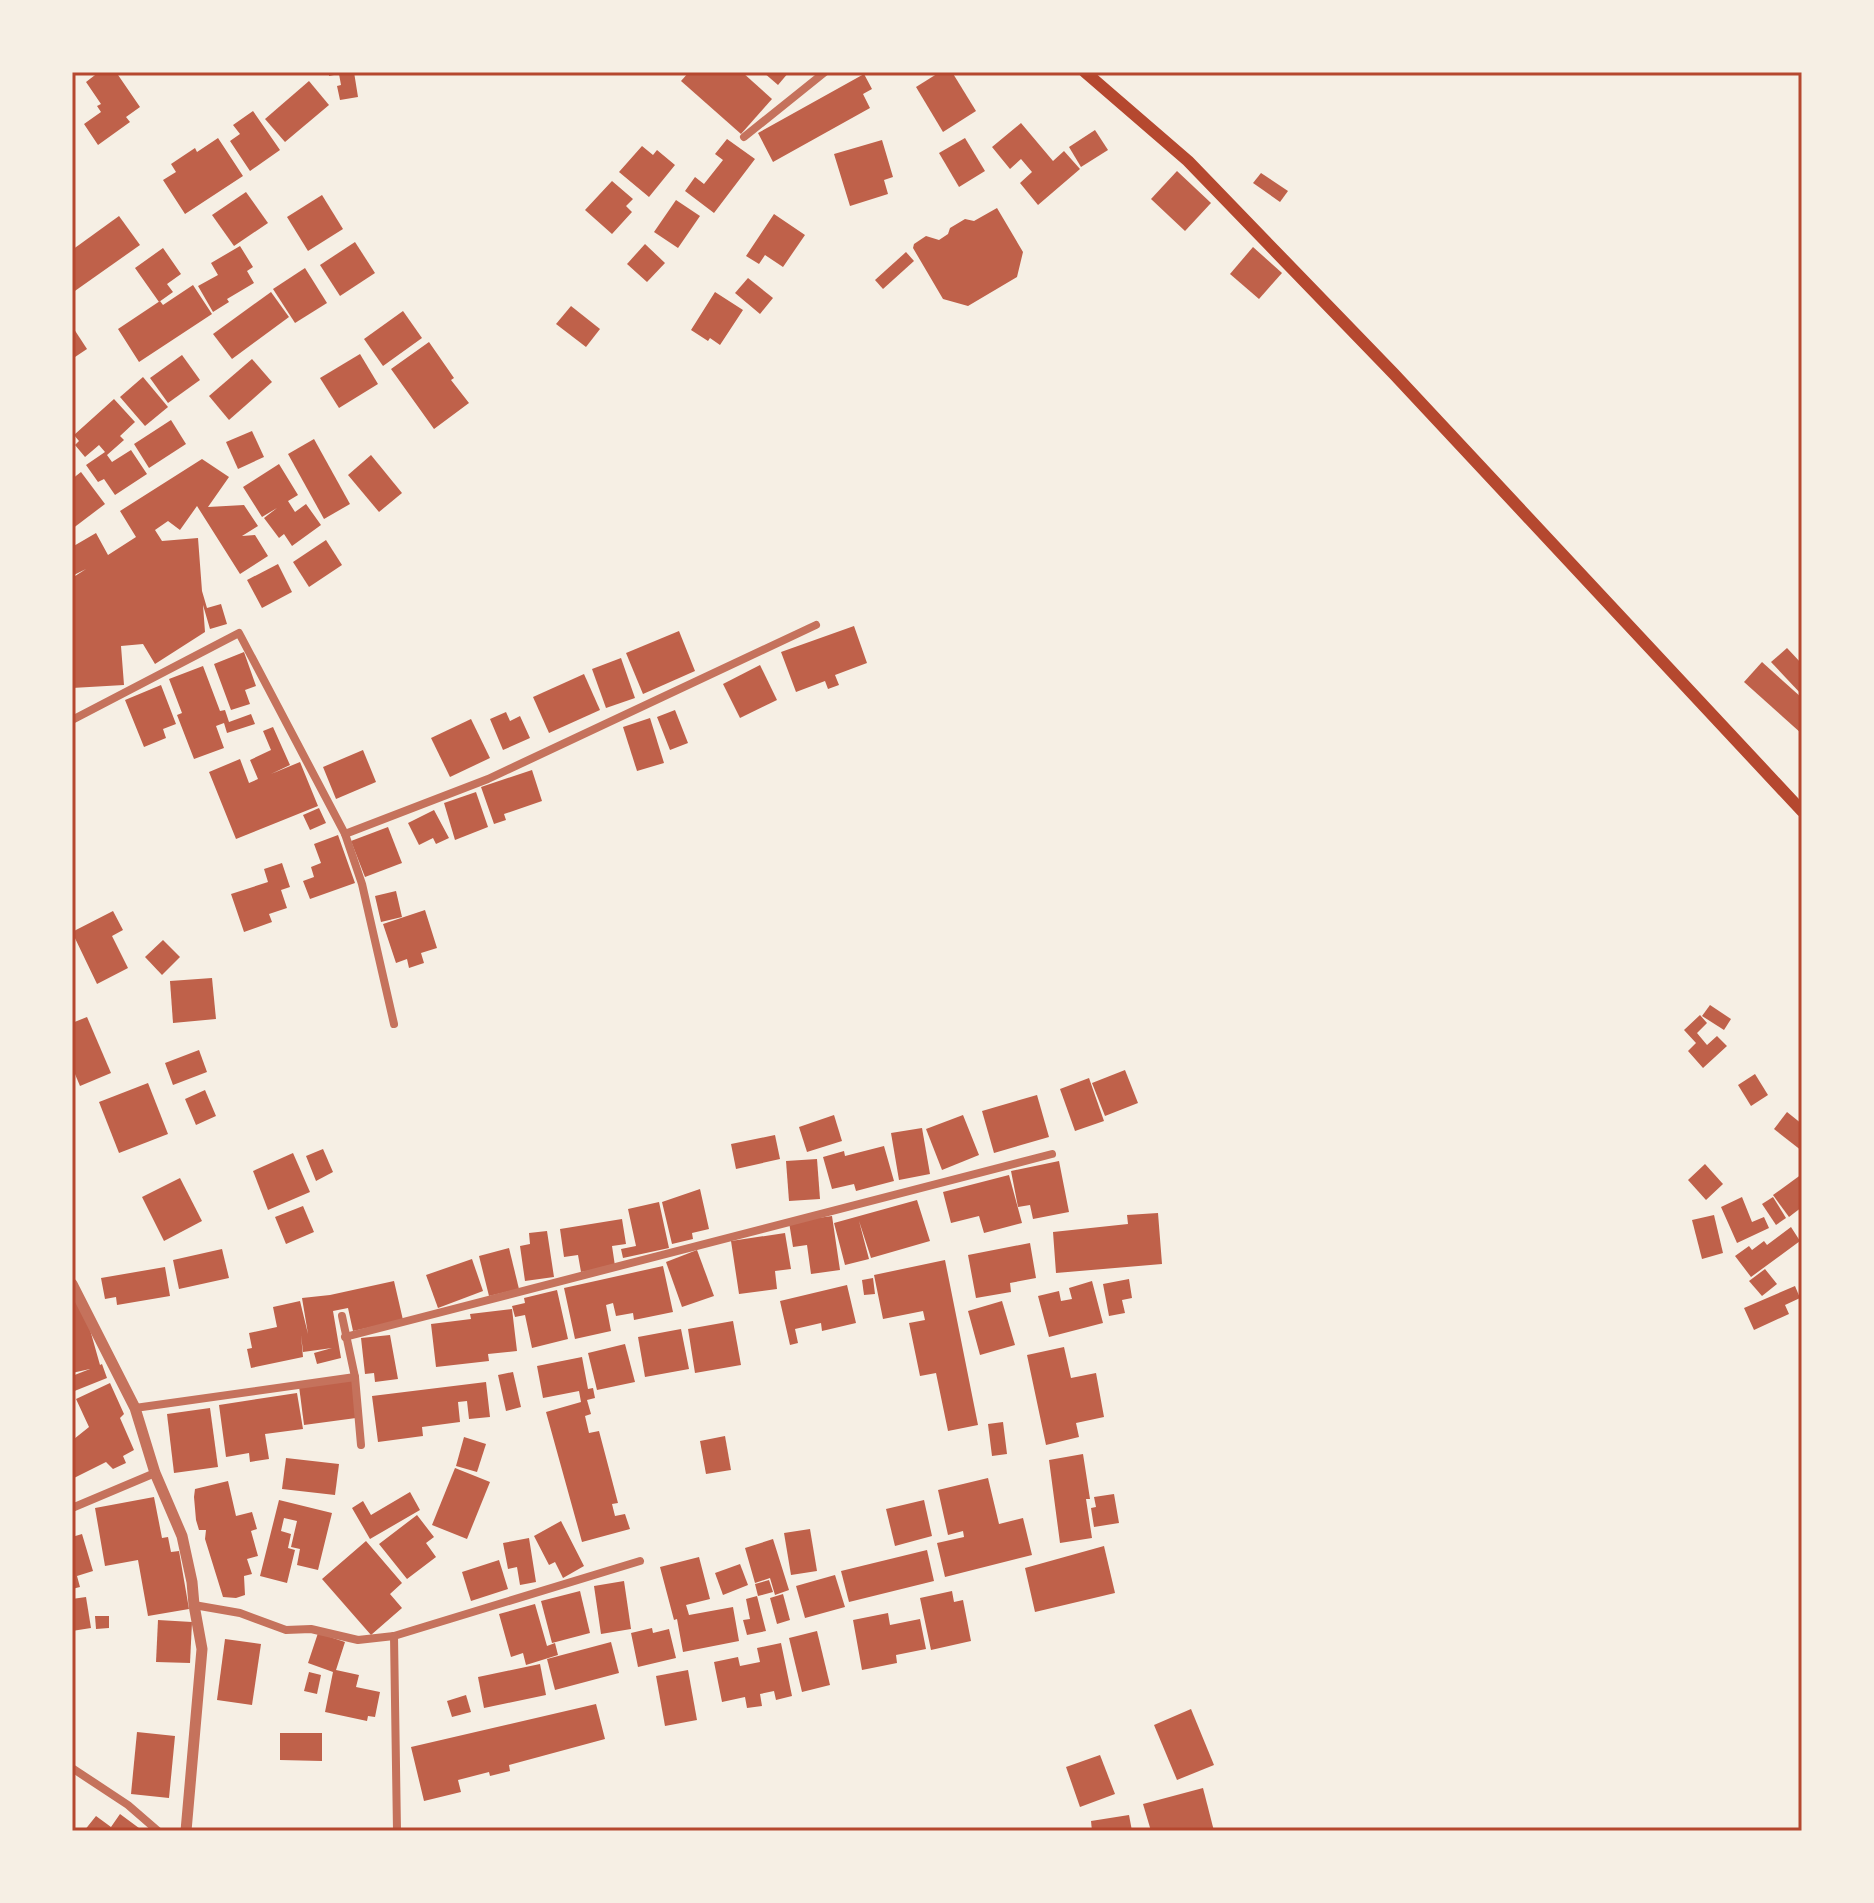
<svg xmlns="http://www.w3.org/2000/svg" width="1874" height="1903" font-family="Inter,sans-serif">
  <style>
    .building { fill: #bf614a }
    .lines { fill: none; stroke-linecap: round; stroke-linejoin: round }
    .minor { stroke: #c5725c; stroke-width: 8 }
    .tertiary { stroke: #c5725c; stroke-width: 11 }
    .secondary { stroke: #b5482f; stroke-width: 12 }
    .neatline { fill: none; stroke: #b5482f; stroke-width: 3 }
  </style>
  <rect width="100%" height="100%" fill="#f6efe4"/>
  <!-- building -->
  <g class="building">
    <polygon points="99,72 116,72 140,107 126,117 130,122 98,145 84,124 101,112 97,106 101,104 86,82"/>
    <polygon points="329,72 354,72 358,97 340,100 337,86 341,85 339,74 329,76"/>
    <polygon points="689,72 742,72 772,99 741,134 681,81"/>
    <polygon points="763,72 789,72 778,85"/>
    <polygon points="940,72 952,72 976,111 943,132 916,87"/>
    <polygon points="864,74 872,89 863,94 870,108 773,162 758,133"/>
    <polygon points="309,81 329,105 285,142 265,119"/>
    <polygon points="253,111 280,150 250,171 230,141 240,134 233,125"/>
    <polygon points="1021,123 1053,161 1064,151 1080,169 1038,205 1020,183 1032,172 1021,159 1010,169 992,147"/>
    <polygon points="1095,130 1108,150 1081,167 1069,147"/>
    <polygon points="218,138 243,176 185,214 163,180 176,172 171,164 195,148 197,152"/>
    <polygon points="965,138 985,171 959,187 939,153"/>
    <polygon points="727,139 755,159 714,213 685,191 695,177 704,184 723,160 715,154"/>
    <polygon points="882,140 893,177 884,180 888,194 850,206 834,154"/>
    <polygon points="642,146 653,155 657,150 675,165 649,197 619,172"/>
    <polygon points="1177,171 1211,203 1185,231 1151,199"/>
    <polygon points="1261,173 1288,191 1280,202 1253,183"/>
    <polygon points="612,181 633,199 626,206 632,212 612,234 585,210"/>
    <polygon points="246,192 268,223 234,246 212,215"/>
    <polygon points="322,195 343,229 308,251 287,217"/>
    <polygon points="676,200 700,216 678,248 654,232"/>
    <polygon points="997,208 1023,252 1017,277 968,306 943,299 913,248 914,244 926,236 939,240 948,234 950,228 965,219 974,221"/>
    <polygon points="774,214 805,235 783,267 765,255 759,264 746,256"/>
    <polygon points="119,216 140,245 72,293 72,250"/>
    <polygon points="355,242 375,273 340,296 320,265"/>
    <polygon points="645,244 665,263 647,282 627,264"/>
    <polygon points="240,246 253,267 247,271 254,283 227,299 229,302 213,312 198,286 218,275 211,263"/>
    <polygon points="1253,247 1282,273 1259,299 1230,274"/>
    <polygon points="163,248 181,274 167,284 173,292 159,302 135,268"/>
    <polygon points="906,252 914,261 883,289 875,280"/>
    <polygon points="305,268 327,303 295,323 273,289"/>
    <polygon points="748,278 773,298 760,314 735,293"/>
    <polygon points="193,285 212,314 139,362 118,329 160,301 163,305"/>
    <polygon points="271,292 289,317 232,359 213,334"/>
    <polygon points="715,292 743,310 720,345 710,338 708,341 691,330"/>
    <polygon points="571,306 600,329 586,347 556,324"/>
    <polygon points="403,311 422,338 383,366 364,339"/>
    <polygon points="72,326 87,349 72,359"/>
    <polygon points="429,342 454,378 451,380 469,403 434,429 391,369"/>
    <polygon points="360,354 378,384 339,408 320,378"/>
    <polygon points="182,355 200,380 168,403 150,378"/>
    <polygon points="252,359 272,382 229,420 209,396"/>
    <polygon points="143,377 168,407 145,426 120,397"/>
    <polygon points="114,399 135,422 120,436 124,440 107,455 112,462 131,450 147,474 115,495 104,479 98,482 86,465 105,452 99,445 85,457 75,445 79,441 74,435"/>
    <polygon points="171,420 186,444 149,468 134,444"/>
    <polygon points="252,431 264,457 238,469 226,442"/>
    <polygon points="314,439 350,504 324,519 288,454"/>
    <polygon points="371,455 402,493 379,512 348,475"/>
    <polygon points="202,459 229,477 208,507 244,505 258,526 242,536 255,535 268,556 240,574 197,506 180,530 168,521 155,530 162,541 198,538 202,591 207,608 221,604 227,624 210,629 203,605 205,632 155,664 143,644 121,646 124,685 72,688 72,578 86,569 72,576 72,547 96,533 108,555 136,537 120,511"/>
    <polygon points="279,464 298,495 288,501 295,512 306,504 321,525 292,546 284,534 279,538 264,518 277,508 262,517 243,487"/>
    <polygon points="81,472 105,504 72,529 72,479"/>
    <polygon points="326,540 342,565 309,587 293,562"/>
    <polygon points="278,564 292,592 262,608 247,580"/>
    <polygon points="854,626 867,663 835,675 839,685 828,689 825,681 796,692 781,652"/>
    <polygon points="679,631 695,671 643,694 626,653"/>
    <polygon points="1787,648 1802,664 1802,695 1771,662"/>
    <polygon points="244,652 256,686 245,690 250,704 231,710 214,664"/>
    <polygon points="621,658 635,698 606,708 592,669"/>
    <polygon points="1762,662 1802,698 1802,734 1744,682"/>
    <polygon points="760,665 777,700 740,718 723,684"/>
    <polygon points="203,666 220,711 225,710 229,722 251,714 255,724 227,733 224,723 216,726 224,748 194,759 177,715 182,713 169,679"/>
    <polygon points="584,674 600,710 549,733 533,697"/>
    <polygon points="161,685 176,724 163,729 166,738 144,747 125,700"/>
    <polygon points="675,710 688,743 670,750 657,717"/>
    <polygon points="506,712 510,721 520,716 530,738 503,750 490,719"/>
    <polygon points="650,718 664,763 637,771 623,727"/>
    <polygon points="471,719 490,758 450,777 431,738"/>
    <polygon points="273,727 290,765 271,774 300,762 318,806 236,839 209,772 240,759 249,783 258,779 250,760 271,750 263,731"/>
    <polygon points="363,750 376,782 336,799 323,767"/>
    <polygon points="532,770 542,801 504,814 506,820 494,824 481,787"/>
    <polygon points="476,792 488,827 455,840 444,803"/>
    <polygon points="319,808 326,823 310,830 303,815"/>
    <polygon points="434,810 449,838 436,844 433,838 419,845 408,823"/>
    <polygon points="388,827 402,863 365,877 351,841"/>
    <polygon points="338,835 355,883 310,899 303,881 314,877 311,867 321,863 314,844"/>
    <polygon points="282,863 290,887 281,890 287,908 269,914 272,922 244,932 231,894 268,882 264,869"/>
    <polygon points="396,891 402,917 381,922 375,896"/>
    <polygon points="425,910 437,948 421,953 424,963 409,968 407,959 396,963 383,924"/>
    <polygon points="113,911 123,930 112,936 128,968 97,984 72,932"/>
    <polygon points="163,940 180,957 162,975 145,957"/>
    <polygon points="212,978 216,1019 173,1023 170,981"/>
    <polygon points="1710,1005 1731,1019 1724,1030 1702,1016"/>
    <polygon points="1700,1015 1707,1023 1697,1033 1707,1045 1717,1036 1727,1046 1703,1068 1688,1051 1696,1043 1684,1030"/>
    <polygon points="87,1017 111,1073 80,1086 72,1067 72,1023"/>
    <polygon points="199,1050 207,1072 173,1085 165,1063"/>
    <polygon points="1125,1070 1138,1103 1105,1116 1092,1083"/>
    <polygon points="1755,1074 1768,1095 1751,1106 1738,1085"/>
    <polygon points="1089,1078 1104,1121 1075,1131 1060,1089"/>
    <polygon points="148,1083 168,1134 119,1153 99,1102"/>
    <polygon points="205,1090 216,1116 196,1125 185,1099"/>
    <polygon points="1037,1095 1049,1137 994,1153 982,1111"/>
    <polygon points="1787,1112 1802,1124 1802,1151 1774,1129"/>
    <polygon points="834,1115 842,1141 807,1152 799,1127"/>
    <polygon points="963,1115 979,1155 942,1170 926,1129"/>
    <polygon points="922,1128 930,1174 899,1180 891,1133"/>
    <polygon points="775,1135 780,1159 736,1169 731,1144"/>
    <polygon points="884,1146 894,1181 856,1191 854,1184 832,1189 823,1157 844,1151 845,1156"/>
    <polygon points="323,1149 333,1172 316,1181 306,1156"/>
    <polygon points="293,1153 310,1192 268,1210 253,1171"/>
    <polygon points="817,1159 820,1199 789,1201 786,1161"/>
    <polygon points="1059,1161 1069,1212 1033,1219 1030,1205 1018,1207 1011,1171"/>
    <polygon points="1705,1164 1723,1184 1706,1200 1688,1180"/>
    <polygon points="1802,1174 1802,1207 1789,1217 1773,1195"/>
    <polygon points="1009,1175 1022,1223 984,1233 979,1216 951,1223 943,1192"/>
    <polygon points="180,1178 202,1221 164,1241 142,1197"/>
    <polygon points="700,1189 709,1229 692,1233 693,1239 672,1244 662,1202"/>
    <polygon points="1742,1197 1752,1222 1764,1217 1769,1228 1737,1243 1721,1207"/>
    <polygon points="1773,1197 1786,1218 1776,1225 1762,1204"/>
    <polygon points="917,1200 930,1241 871,1258 859,1221 869,1259 845,1265 834,1223"/>
    <polygon points="659,1202 669,1248 623,1258 621,1249 636,1246 628,1209"/>
    <polygon points="303,1206 314,1232 286,1244 275,1217"/>
    <polygon points="1158,1213 1162,1264 1056,1273 1053,1232 1128,1224 1127,1215"/>
    <polygon points="1714,1215 1723,1253 1702,1259 1692,1220"/>
    <polygon points="832,1216 840,1270 811,1274 807,1245 793,1247 789,1222"/>
    <polygon points="622,1219 626,1244 612,1246 615,1266 581,1272 578,1255 564,1257 560,1229"/>
    <polygon points="1791,1227 1800,1241 1751,1277 1735,1256 1749,1246 1752,1250 1764,1241 1767,1245"/>
    <polygon points="547,1231 554,1277 525,1281 520,1246 530,1244 529,1233"/>
    <polygon points="785,1233 791,1269 775,1271 777,1289 739,1294 731,1241"/>
    <polygon points="1030,1243 1036,1278 1010,1283 1011,1292 976,1298 968,1255"/>
    <polygon points="509,1248 519,1289 489,1296 479,1256"/>
    <polygon points="222,1249 229,1278 179,1289 173,1260"/>
    <polygon points="697,1250 714,1296 682,1307 666,1262"/>
    <polygon points="472,1259 483,1291 438,1308 426,1275"/>
    <polygon points="945,1260 978,1425 948,1431 936,1373 920,1376 909,1323 925,1320 923,1311 883,1319 874,1275"/>
    <polygon points="663,1266 673,1312 634,1320 633,1313 616,1316 613,1303 606,1305 611,1331 575,1339 564,1288"/>
    <polygon points="165,1267 170,1296 117,1305 116,1297 105,1299 101,1278"/>
    <polygon points="1765,1269 1777,1284 1762,1296 1749,1281"/>
    <polygon points="873,1278 875,1294 864,1295 862,1280"/>
    <polygon points="1129,1279 1132,1298 1122,1300 1125,1313 1109,1316 1103,1284"/>
    <polygon points="394,1281 403,1320 353,1331 348,1308 333,1311 341,1358 317,1364 314,1353 332,1348 303,1352 301,1335 303,1357 251,1368 247,1349 252,1348 249,1333 277,1327 273,1307 300,1301 308,1334 302,1298 330,1295"/>
    <polygon points="1092,1281 1103,1323 1049,1337 1038,1296 1059,1291 1061,1301 1072,1299 1069,1288"/>
    <polygon points="847,1285 856,1323 822,1331 821,1323 795,1329 798,1343 790,1345 780,1301"/>
    <polygon points="1795,1286 1800,1298 1785,1305 1789,1314 1754,1330 1744,1308"/>
    <polygon points="78,1287 100,1365 102,1364 107,1378 72,1392 72,1376 90,1369 72,1373 72,1289"/>
    <polygon points="557,1290 568,1339 532,1348 525,1315 515,1317 512,1306 525,1303 524,1298"/>
    <polygon points="1002,1301 1015,1345 980,1355 968,1311"/>
    <polygon points="512,1309 517,1351 488,1354 489,1361 436,1367 431,1324 471,1319 470,1314"/>
    <polygon points="733,1321 741,1365 695,1373 688,1329"/>
    <polygon points="681,1329 689,1369 645,1377 638,1337"/>
    <polygon points="390,1335 398,1379 375,1382 374,1373 365,1374 361,1338"/>
    <polygon points="625,1344 635,1382 597,1390 588,1353"/>
    <polygon points="1064,1347 1071,1378 1096,1373 1104,1417 1076,1423 1079,1437 1046,1445 1027,1355"/>
    <polygon points="582,1357 588,1389 593,1388 595,1398 587,1400 591,1414 585,1416 589,1433 599,1431 618,1503 612,1504 615,1516 625,1514 630,1529 582,1542 546,1412 581,1402 579,1391 543,1398 537,1366"/>
    <polygon points="513,1372 521,1407 506,1411 498,1375"/>
    <polygon points="352,1380 356,1418 304,1425 299,1386"/>
    <polygon points="486,1382 490,1417 469,1419 467,1401 458,1402 460,1422 422,1427 423,1436 378,1442 372,1396"/>
    <polygon points="110,1383 124,1414 120,1418 134,1450 123,1456 126,1463 113,1469 106,1462 72,1479 72,1434 74,1439 89,1427 76,1399"/>
    <polygon points="297,1393 303,1429 265,1434 269,1459 250,1462 249,1453 226,1457 219,1405"/>
    <polygon points="210,1408 218,1467 174,1473 167,1414"/>
    <polygon points="1003,1422 1007,1454 992,1456 988,1424"/>
    <polygon points="725,1436 731,1470 706,1474 700,1441"/>
    <polygon points="464,1437 486,1444 477,1472 456,1466"/>
    <polygon points="1083,1454 1090,1499 1086,1499 1092,1538 1060,1543 1049,1460"/>
    <polygon points="286,1458 339,1464 335,1495 282,1489"/>
    <polygon points="455,1468 490,1482 467,1539 432,1525"/>
    <polygon points="988,1478 999,1524 1023,1518 1032,1555 945,1577 937,1543 964,1537 963,1531 948,1535 938,1490"/>
    <polygon points="228,1481 236,1516 252,1512 257,1529 251,1531 258,1556 247,1559 252,1574 244,1576 245,1595 236,1598 223,1597 205,1539 206,1530 199,1530 196,1520 194,1497 195,1489"/>
    <polygon points="410,1492 420,1510 370,1539 352,1508 363,1501 371,1515"/>
    <polygon points="1114,1494 1119,1523 1094,1527 1091,1508 1096,1507 1094,1497"/>
    <polygon points="154,1497 162,1538 168,1537 171,1552 179,1551 189,1609 148,1616 138,1560 105,1566 95,1508"/>
    <polygon points="279,1500 332,1513 318,1570 297,1565 300,1549 291,1547 297,1521 284,1518 281,1531 291,1534 288,1548 295,1550 287,1583 260,1576"/>
    <polygon points="924,1500 932,1536 895,1546 886,1509"/>
    <polygon points="417,1515 434,1537 426,1543 436,1557 407,1579 379,1544"/>
    <polygon points="561,1521 584,1566 563,1578 555,1562 549,1565 534,1536"/>
    <polygon points="810,1529 817,1571 791,1575 784,1533"/>
    <polygon points="82,1534 93,1571 77,1576 80,1587 72,1589 72,1537"/>
    <polygon points="529,1538 536,1582 520,1585 517,1567 508,1569 503,1543"/>
    <polygon points="773,1539 789,1590 775,1595 770,1578 755,1583 745,1548"/>
    <polygon points="366,1541 402,1583 390,1594 402,1608 371,1635 322,1579"/>
    <polygon points="1104,1546 1115,1593 1035,1612 1025,1568"/>
    <polygon points="927,1550 934,1581 849,1602 841,1571"/>
    <polygon points="699,1557 710,1599 686,1605 689,1615 733,1607 739,1641 683,1652 677,1619 674,1620 660,1567"/>
    <polygon points="499,1560 508,1589 471,1601 462,1572"/>
    <polygon points="740,1564 748,1585 723,1595 715,1573"/>
    <polygon points="835,1575 845,1607 805,1618 796,1586"/>
    <polygon points="769,1580 773,1592 758,1596 755,1584"/>
    <polygon points="624,1581 631,1629 601,1634 594,1586"/>
    <polygon points="580,1591 590,1633 552,1643 541,1601"/>
    <polygon points="952,1591 954,1602 963,1600 971,1641 931,1650 920,1598"/>
    <polygon points="783,1594 790,1620 777,1624 770,1598"/>
    <polygon points="757,1596 766,1631 747,1635 743,1620 750,1619 746,1599"/>
    <polygon points="86,1597 91,1628 72,1631 72,1599"/>
    <polygon points="535,1604 547,1646 555,1643 558,1655 526,1665 523,1653 511,1657 499,1614"/>
    <polygon points="888,1613 890,1625 920,1619 926,1649 896,1655 897,1663 862,1670 853,1620"/>
    <polygon points="95,1616 109,1616 109,1628 96,1629"/>
    <polygon points="158,1620 192,1622 190,1663 156,1662"/>
    <polygon points="652,1628 653,1633 669,1629 676,1658 638,1667 631,1633"/>
    <polygon points="817,1631 830,1685 802,1692 789,1638"/>
    <polygon points="318,1633 345,1642 336,1670 359,1675 356,1687 380,1692 375,1717 368,1716 367,1721 325,1712 333,1672 308,1663"/>
    <polygon points="225,1639 261,1644 252,1705 217,1700"/>
    <polygon points="611,1642 619,1673 555,1690 547,1659"/>
    <polygon points="781,1643 792,1696 776,1700 774,1691 760,1694 762,1706 747,1708 745,1697 722,1702 714,1662 738,1657 740,1666 760,1662 757,1648"/>
    <polygon points="540,1664 546,1695 484,1708 478,1677"/>
    <polygon points="688,1670 697,1720 665,1726 656,1676"/>
    <polygon points="309,1672 321,1675 317,1694 304,1691"/>
    <polygon points="466,1695 471,1712 452,1717 447,1701"/>
    <polygon points="596,1704 605,1739 509,1765 510,1771 490,1776 489,1772 458,1780 461,1792 424,1801 411,1747"/>
    <polygon points="1191,1709 1214,1765 1177,1780 1154,1725"/>
    <polygon points="137,1732 175,1736 169,1798 131,1794"/>
    <polygon points="280,1733 322,1733 322,1761 280,1760"/>
    <polygon points="1100,1755 1115,1794 1080,1807 1066,1767"/>
    <polygon points="1203,1788 1214,1831 1151,1831 1143,1804"/>
    <polygon points="120,1814 143,1831 84,1831 96,1816 111,1827"/>
    <polygon points="1129,1815 1132,1831 1092,1831 1091,1821"/>
  </g>
  <g class="lines">
    <!-- minor -->
    <g class="minor">
      <polyline points="744,137 825,72"/>
      <polyline points="72,720 239,633 345,834 362,884 394,1024"/>
      <polyline points="345,834 488,779 816,625"/>
      <polyline points="342,1316 355,1377 361,1445"/>
      <polyline points="345,1337 1052,1154"/>
      <polyline points="135,1408 355,1377"/>
      <polyline points="72,1508 155,1473"/>
      <polyline points="194,1605 240,1613 286,1630 311,1629 358,1640 394,1636 640,1561"/>
      <polyline points="394,1636 397,1831"/>
      <polyline points="72,1768 128,1805 158,1831"/>
    </g>
    <!-- tertiary -->
    <polyline class="tertiary" points="72,1284 135,1408 155,1473 182,1536 192,1582 194,1605 202,1649 186,1831"/>
    <!-- secondary -->
    <polyline class="secondary" points="1085,72 1188,161 1394,374 1802,811"/>
  </g>
  <!-- border -->
  <rect width="1874" height="1903" fill="none" stroke="#f6efe4" stroke-width="148"/>
  <rect x="74" y="74" width="1726" height="1755" class="neatline"/>
</svg>
